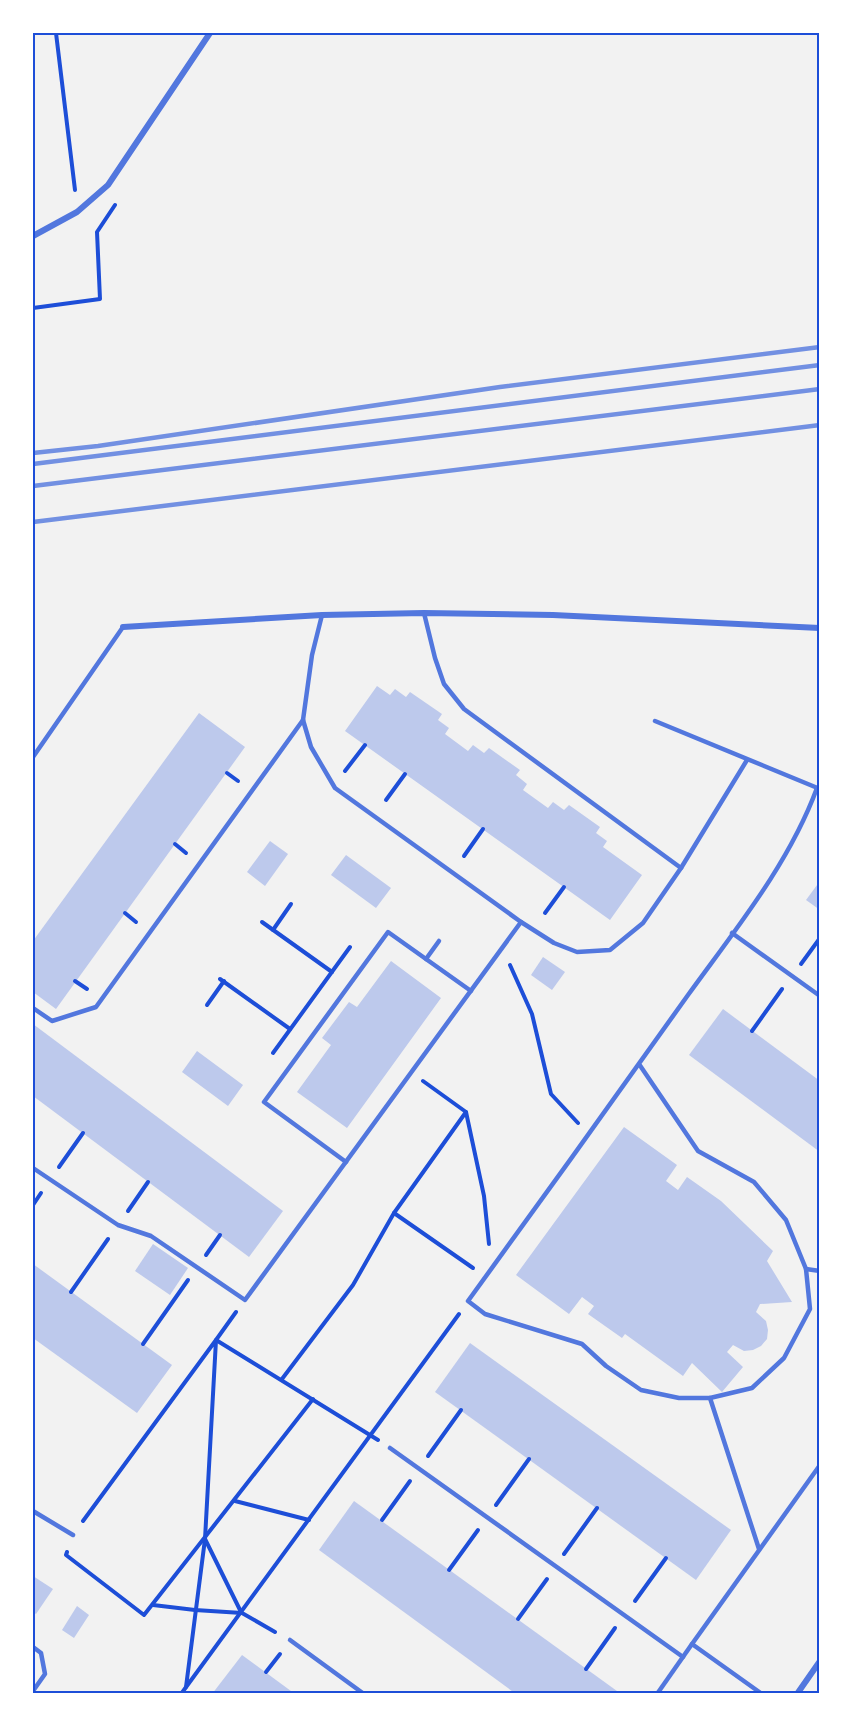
<svg xmlns="http://www.w3.org/2000/svg" width="853" height="1727" font-family="Roboto,sans-serif">
  <style>
    .building { fill: #bdc9ec }
    .lines { fill: none; stroke-linecap: round; stroke-linejoin: round }
    .path { stroke: #1d4ed8; stroke-width: 4 }
    .service { stroke: #5277de; stroke-width: 4.5 }
    .minor { stroke: #5277de; stroke-width: 6 }
    .rail { stroke: #7290e2; stroke-width: 4.5 }
    .neatline { fill: none; stroke: #1d4ed8; stroke-width: 2 }
  </style>
  <rect width="100%" height="100%" fill="#f2f2f2"/>
  <!-- building -->
  <g class="building">
    <polygon points="377,686 390,695 395,689 406,697 410,692 442,714 438,720 449,728 445,734 468,751 473,745 484,753 489,748 520,770 516,775 527,784 523,790 548,808 553,802 564,810 569,805 600,827 596,833 607,841 603,847 642,875 610,920 345,731"/>
    <polygon points="199,713 245,747 56,1009 33,992 33,941"/>
    <polygon points="270,841 288,854 265,886 247,872"/>
    <polygon points="346,855 391,888 376,908 331,875"/>
    <polygon points="820,881 820,910 806,900"/>
    <polygon points="543,957 565,972 552,990 531,975"/>
    <polygon points="391,961 441,998 347,1128 297,1092 331,1045 322,1038 349,1002 357,1007"/>
    <polygon points="723,1009 820,1081 820,1152 689,1055"/>
    <polygon points="33,1024 283,1211 249,1257 33,1096"/>
    <polygon points="197,1051 243,1085 228,1106 182,1072"/>
    <polygon points="624,1127 677,1165 666,1181 678,1190 687,1177 721,1201 773,1251 767,1261 792,1302 760,1304 756,1312 766,1321 768,1330 767,1339 761,1346 753,1350 744,1351 733,1345 727,1352 743,1367 722,1392 692,1363 683,1376 625,1334 622,1338 588,1314 594,1306 582,1297 569,1314 516,1275"/>
    <polygon points="153,1244 188,1268 170,1295 135,1271"/>
    <polygon points="33,1264 172,1365 137,1413 33,1338"/>
    <polygon points="470,1343 731,1530 696,1580 435,1392"/>
    <polygon points="354,1501 617,1691 615,1694 516,1694 319,1550"/>
    <polygon points="33,1576 53,1589 36,1614 33,1612"/>
    <polygon points="77,1606 89,1615 74,1638 62,1630"/>
    <polygon points="242,1655 295,1694 212,1694"/>
  </g>
  <g class="lines">
    <!-- path -->
    <g class="path">
      <polyline points="56,33 75,190"/>
      <polyline points="33,308 100,299 97,232 115,205"/>
      <polyline points="345,771 365,745"/>
      <polyline points="227,773 238,781"/>
      <polyline points="386,800 405,774"/>
      <polyline points="175,844 186,853"/>
      <polyline points="464,856 483,829"/>
      <polyline points="125,913 136,922"/>
      <polyline points="545,913 564,887"/>
      <polyline points="262,922 332,972"/>
      <polyline points="273,930 291,904"/>
      <polyline points="801,964 820,938"/>
      <polyline points="510,965 532,1014 551,1094 578,1123"/>
      <polyline points="220,979 290,1029"/>
      <polyline points="75,981 87,989"/>
      <polyline points="207,1005 224,981"/>
      <polyline points="752,1031 782,989"/>
      <polyline points="273,1053 350,947"/>
      <polyline points="820,1081 820,1080"/>
      <polyline points="466,1112 484,1196 489,1244"/>
      <polyline points="59,1167 83,1133"/>
      <polyline points="33,1205 41,1193"/>
      <polyline points="128,1211 148,1182"/>
      <polyline points="394,1213 473,1268"/>
      <polyline points="206,1255 220,1235"/>
      <polyline points="71,1292 108,1239"/>
      <polyline points="236,1312 216,1340 378,1440"/>
      <polyline points="143,1344 188,1280"/>
      <polyline points="282,1379 353,1285 394,1213 466,1112 423,1081"/>
      <polyline points="428,1456 461,1410"/>
      <polyline points="235,1501 309,1520"/>
      <polyline points="496,1505 529,1459"/>
      <polyline points="382,1520 410,1481"/>
      <polyline points="83,1521 216,1340 205,1539 186,1687"/>
      <polyline points="205,1539 241,1612"/>
      <polyline points="67,1552 66,1555 144,1615 313,1399"/>
      <polyline points="564,1554 597,1508"/>
      <polyline points="449,1570 478,1530"/>
      <polyline points="635,1601 666,1558"/>
      <polyline points="153,1605 195,1610 242,1613 275,1632"/>
      <polyline points="518,1619 547,1579"/>
      <polyline points="586,1669 615,1628"/>
      <polyline points="266,1672 280,1654"/>
      <polyline points="181,1694 459,1314"/>
    </g>
    <!-- service -->
    <g class="service">
      <polyline points="424,613 435,658 444,684 464,709 681,868"/>
      <polyline points="322,615 312,655 303,720 311,747 335,788 521,922 554,943 577,952 610,950 643,923 681,868 747,760"/>
      <polyline points="655,721 820,789"/>
      <polyline points="33,757 123,627"/>
      <polyline points="732,933 820,996"/>
      <polyline points="426,959 439,941"/>
      <polyline points="33,1008 52,1021 96,1007 303,720"/>
      <path d="M639 1064 698 1151 754 1182 786 1220 806 1269 810 1309 784 1358 752 1388 710 1398H679L641 1390 606 1366 582 1344 485 1314 468 1301C542 1199 615 1098 688 995 735 930 789 864 817 788"/>
      <polyline points="346,1162 264,1102 388,932 471,991"/>
      <polyline points="33,1168 118,1225 151,1236 245,1300 521,922"/>
      <polyline points="806,1269 820,1271"/>
      <polyline points="710,1398 759,1549"/>
      <polyline points="390,1448 683,1657"/>
      <polyline points="33,1511 73,1535"/>
      <polyline points="290,1640 364,1694"/>
      <polyline points="33,1647 41,1653 45,1674 33,1691"/>
      <polyline points="657,1694 692,1644"/>
      <polyline points="762,1694 692,1644 820,1465"/>
    </g>
    <!-- minor -->
    <g class="minor">
      <polyline points="33,236 77,212 108,185 210,33"/>
      <polyline points="123,627 322,615 424,613 553,615 820,628"/>
      <polyline points="797,1694 820,1661"/>
    </g>
    <!-- rail -->
    <g class="rail">
      <polyline points="33,453 98,446 500,387 820,347"/>
      <polyline points="33,464 820,365"/>
      <polyline points="33,486 820,389"/>
      <polyline points="33,522 820,425"/>
    </g>
  </g>
  <!-- border -->
  <rect width="853" height="1727" fill="none" stroke="#ffffff" stroke-width="69"/>
  <rect x="34" y="34" width="784" height="1658" class="neatline"/>
</svg>
